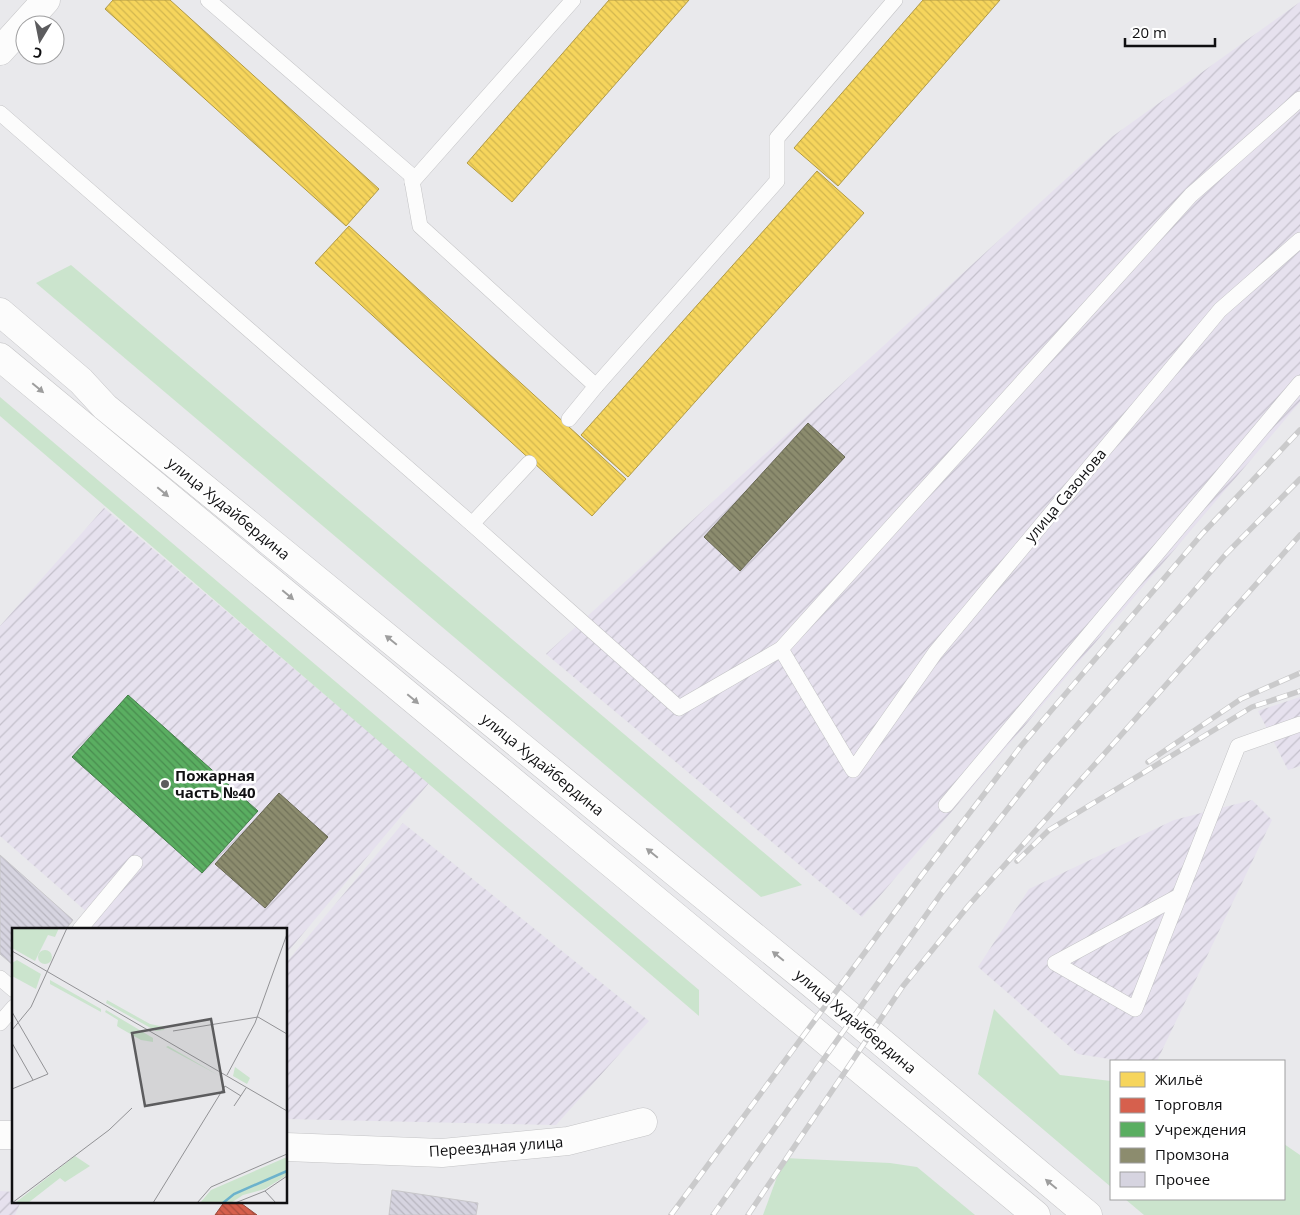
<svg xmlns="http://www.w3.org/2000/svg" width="1300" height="1215" font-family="'Open Sans',sans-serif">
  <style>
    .industrial { fill: url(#industrial-furrows) }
    .grass { fill: #cbe4cd }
    .homes { fill: url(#homes-back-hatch); stroke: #b19a46 }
    .shops { fill: url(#shops-back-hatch); stroke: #9b483b }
    .public { fill: url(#public-back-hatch); stroke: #447f49 }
    .industry { fill: url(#industry-back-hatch); stroke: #676752 }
    .building { fill: url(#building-back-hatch); stroke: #c8c7ca }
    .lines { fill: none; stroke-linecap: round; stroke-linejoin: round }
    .service-casing { stroke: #c4c4c6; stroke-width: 16 }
    .minor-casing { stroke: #c4c4c6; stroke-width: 29 }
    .primary-casing { stroke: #c4c4c6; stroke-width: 29 }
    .service { stroke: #fcfcfc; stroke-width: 15 }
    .minor { stroke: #fcfcfc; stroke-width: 28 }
    .primary { stroke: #fcfcfc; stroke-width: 28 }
    .rail-casing { stroke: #cacacb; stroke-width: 5.5 }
    .rail { stroke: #fff; stroke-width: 4; stroke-dasharray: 11; stroke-linecap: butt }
    .oneway { fill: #9e9e9e }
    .poi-dot { fill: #5c5c5e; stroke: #fff; stroke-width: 2 }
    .labels { text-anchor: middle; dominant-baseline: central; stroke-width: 5; stroke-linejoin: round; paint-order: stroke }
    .street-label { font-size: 15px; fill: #101012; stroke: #fff }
    .poi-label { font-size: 15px; font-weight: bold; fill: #101012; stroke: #fff; text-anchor: start }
    .inset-river { fill: none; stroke: #6cb2cc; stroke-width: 2.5 }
    .inset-road { fill: none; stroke: #929295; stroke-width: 1 }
    .view { fill: #5c5c5e; fill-opacity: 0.15; stroke: #5c5c5e; stroke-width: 2.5 }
    .inset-edge { fill: none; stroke: #101012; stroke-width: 2.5 }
  </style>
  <defs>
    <pattern id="industrial-furrows" width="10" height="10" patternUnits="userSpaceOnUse" patternTransform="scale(1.25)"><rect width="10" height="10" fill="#e6e1ee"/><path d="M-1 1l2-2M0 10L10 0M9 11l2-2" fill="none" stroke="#c4c0cb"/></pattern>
    <pattern id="homes-back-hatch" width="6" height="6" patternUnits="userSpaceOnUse" patternTransform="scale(1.25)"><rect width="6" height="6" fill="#f6d55c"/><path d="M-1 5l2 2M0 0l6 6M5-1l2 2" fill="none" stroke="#d2b64f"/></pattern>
    <pattern id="shops-back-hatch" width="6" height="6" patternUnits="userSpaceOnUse" patternTransform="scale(1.25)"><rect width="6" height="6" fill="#d6604d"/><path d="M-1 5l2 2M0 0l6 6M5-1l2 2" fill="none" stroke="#ac4e3f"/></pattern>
    <pattern id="public-back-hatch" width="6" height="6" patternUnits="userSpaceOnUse" patternTransform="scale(1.25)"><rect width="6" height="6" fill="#5aae61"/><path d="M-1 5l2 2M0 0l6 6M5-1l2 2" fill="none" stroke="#498c4f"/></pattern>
    <pattern id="industry-back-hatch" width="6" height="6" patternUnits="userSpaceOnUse" patternTransform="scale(1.25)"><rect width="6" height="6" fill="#8c8c6e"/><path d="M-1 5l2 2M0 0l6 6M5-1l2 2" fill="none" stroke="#717159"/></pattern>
    <pattern id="building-back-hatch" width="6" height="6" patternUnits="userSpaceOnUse" patternTransform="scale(1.25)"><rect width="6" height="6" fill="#d6d4e0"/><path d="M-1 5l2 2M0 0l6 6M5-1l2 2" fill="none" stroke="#b7b5bf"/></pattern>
  </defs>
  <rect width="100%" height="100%" fill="#e9e9ec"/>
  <!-- industrial -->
  <g class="industrial">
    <polygon points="1300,2 1300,402 862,917 546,654 1113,136"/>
    <polygon points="104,508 429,783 286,954 286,929 76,929 88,913 0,836 0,626"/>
    <polygon points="1300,697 1300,766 1288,770 1258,711"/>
    <polygon points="1252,800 1272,820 1157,1061 1122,1061 1078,1054 978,967 1029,889 1174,820"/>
    <polygon points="403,823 649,1021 556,1125 286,1119 286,963"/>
    <polygon points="0,1191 14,1192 14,1201 21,1201 15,1215 0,1215"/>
  </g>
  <!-- grass -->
  <g class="grass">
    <polygon points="71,265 802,885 761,897 36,283"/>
    <polygon points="0,397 699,990 699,1016 0,416"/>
    <polygon points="994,1009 1060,1075 1111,1081 1111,1187 978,1074"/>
    <polygon points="1284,1144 1300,1155 1300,1215 1144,1215 1125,1199 1284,1199"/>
    <polygon points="784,1158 890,1163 917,1167 975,1215 763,1215"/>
  </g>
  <!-- homes -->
  <g class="homes">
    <polygon points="113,0 170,0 379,189 346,226 105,9"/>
    <polygon points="609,0 689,0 512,202 467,163"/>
    <polygon points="923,0 1000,0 838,186 794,148"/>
    <polygon points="817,171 864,213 628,477 581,435"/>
    <polygon points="349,226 626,479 592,516 315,263"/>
  </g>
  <!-- shops -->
  <polygon class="shops" points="225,1201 238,1201 257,1215 215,1215"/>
  <!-- public -->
  <polygon class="public" points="128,695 258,811 202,873 72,757"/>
  <!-- industry -->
  <g class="industry">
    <polygon points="808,423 845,457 740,571 704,537"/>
    <polygon points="279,793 328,837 265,908 215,864"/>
  </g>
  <!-- building -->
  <g class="building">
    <polygon points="0,855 73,920 66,929 14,929 14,966 0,954"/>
    <polygon points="392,1190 478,1203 476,1215 389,1215"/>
  </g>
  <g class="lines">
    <!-- service casing -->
    <g class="service-casing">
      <g id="service">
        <polyline points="208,0 411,175 420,226 596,386 569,419"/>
        <polyline points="1300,99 1191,195 781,649 853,770 935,653 1220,310 1300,240"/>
        <polyline points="0,113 472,524 679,708 781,649"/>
        <polyline points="412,182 573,0"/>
        <polyline points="596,386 777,181 777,138 895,0"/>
        <polyline points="472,524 529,463"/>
        <polyline points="946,805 1300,383"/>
        <polyline points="1179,896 1055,963 1135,1009 1238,746 1300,724"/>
        <polyline points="80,929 135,863"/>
        <polyline points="0,978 14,990"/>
        <polyline points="0,1023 14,1007"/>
      </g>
    </g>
    <!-- minor casing -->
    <g class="minor-casing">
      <g id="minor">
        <polyline points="0,51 46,0"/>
        <polyline points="0,1135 14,1135"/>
        <polyline points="286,1147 442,1153 568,1141 643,1122"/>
      </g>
    </g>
    <!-- primary casing -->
    <g class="primary-casing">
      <g id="primary">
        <polyline points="0,312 81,381 105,407 812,984 1088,1215"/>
        <polyline points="0,357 1036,1215"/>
      </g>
    </g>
    <!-- service -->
    <use href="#service" class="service"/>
    <!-- minor -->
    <use href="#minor" class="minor"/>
    <!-- primary -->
    <use href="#primary" class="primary"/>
    <!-- rail casing -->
    <g class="rail-casing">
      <g id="rail">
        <polyline points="1148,762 1241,699 1300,673"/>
        <polyline points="1017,861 1049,830 1252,707 1300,691"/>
        <polyline points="671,1215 922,875 1021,746 1202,534 1300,430"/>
        <polyline points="713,1215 943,891 1043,764 1226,554 1300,479"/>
        <polyline points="748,1215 903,986 969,905 1300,535"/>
      </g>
    </g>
    <!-- rail -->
    <use href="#rail" class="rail"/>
  </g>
  <!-- one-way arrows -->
  <defs><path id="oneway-solid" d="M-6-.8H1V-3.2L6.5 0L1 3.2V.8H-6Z" transform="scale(1.25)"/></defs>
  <g class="oneway">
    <use href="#oneway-solid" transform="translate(38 388) rotate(40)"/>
    <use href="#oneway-solid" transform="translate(163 492) rotate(40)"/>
    <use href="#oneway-solid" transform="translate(288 595) rotate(40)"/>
    <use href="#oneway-solid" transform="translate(391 640) rotate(-141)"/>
    <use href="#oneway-solid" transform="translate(413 699) rotate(40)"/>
    <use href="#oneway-solid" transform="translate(652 853) rotate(-141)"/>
    <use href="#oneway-solid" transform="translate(778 956) rotate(-141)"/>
    <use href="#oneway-solid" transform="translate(1051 1184) rotate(-140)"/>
  </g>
  <!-- markers -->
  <circle class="poi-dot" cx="165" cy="784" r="5"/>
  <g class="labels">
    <!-- street labels -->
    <g class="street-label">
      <text transform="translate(1065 495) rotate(-50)">улица Сазонова</text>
      <text transform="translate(229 508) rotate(39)">улица Худайбердина</text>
      <text transform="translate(543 764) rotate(39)">улица Худайбердина</text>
      <text transform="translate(856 1021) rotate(40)">улица Худайбердина</text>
      <text transform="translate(496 1146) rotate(-4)">Переездная улица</text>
    </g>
    <!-- poi labels -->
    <g class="poi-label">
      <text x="175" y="775">Пожарная<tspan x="175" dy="17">часть №40</tspan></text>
    </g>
  </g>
  <!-- overview -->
  <g transform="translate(12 928)">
    <rect width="275" height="275" fill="#e9e9ec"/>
    <path d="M26 29a7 7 0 1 1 14 0a7 7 0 1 1-14 0ZM38 52 89 81V84L38 56ZM95 72 138 96 153 99 152 102 144 103 94 75ZM94 82 141 110V114L129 112 108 100 105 98 106 92 93 84ZM156 118 206 147 154 119ZM223 139 238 150 235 156 221 148Z" fill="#cbe4cd"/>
    <path d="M63 228 78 238 53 254 48 250 16 275H3Z" fill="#cbe4cd"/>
    <path d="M47 0 43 9 36 7 23 33 0 20V1ZM5 32 29 46 24 61 0 48V35ZM275 229V247L253 261 231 267 219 275H188L199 262Z" fill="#cbe4cd"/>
    <path class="inset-river" d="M211 275 222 266 275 243"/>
    <path class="inset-road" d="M0 23 275 183M0 84 36 146 0 161M0 102 19 79 55 0M161 103 246 89 275 106M0 115 21 152M215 147 243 95 275 6M222 178 234 160M253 263 264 275M0 275 97 202 120 180M141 275 213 158 229 168M185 275 199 259 275 226M223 275 253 263 275 248"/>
    <path class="view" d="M199 91 212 164 133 178 120 105Z"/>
    <rect width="275" height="275" class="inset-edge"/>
  </g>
  <!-- legend -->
  <rect x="1110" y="1060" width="175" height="140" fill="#ffffff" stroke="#9f9fa0"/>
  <rect x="1120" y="1072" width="25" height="15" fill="#f6d55c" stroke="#9f9fa0"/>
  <text x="1155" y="1085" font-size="15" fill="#101012">Жильё</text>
  <rect x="1120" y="1098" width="25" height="15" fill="#d6604d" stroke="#9f9fa0"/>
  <text x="1155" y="1110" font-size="15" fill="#101012">Торговля</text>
  <rect x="1120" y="1122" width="25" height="15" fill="#5aae61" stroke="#9f9fa0"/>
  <text x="1155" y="1135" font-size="15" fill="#101012">Учреждения</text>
  <rect x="1120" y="1148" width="25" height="15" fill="#8c8c6e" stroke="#9f9fa0"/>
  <text x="1155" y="1160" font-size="15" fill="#101012">Промзона</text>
  <rect x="1120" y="1172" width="25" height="15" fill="#d6d4e0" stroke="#9f9fa0"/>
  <text x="1155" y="1185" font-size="15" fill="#101012">Прочее</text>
  <!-- north arrow -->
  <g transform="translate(40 40) rotate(190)"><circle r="24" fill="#ffffff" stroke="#9f9fa0"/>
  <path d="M0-4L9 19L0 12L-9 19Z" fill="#5c5c5e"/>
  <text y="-8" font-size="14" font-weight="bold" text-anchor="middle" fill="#101012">С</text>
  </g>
  <!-- scale -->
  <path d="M1125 38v8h90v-8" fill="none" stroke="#101012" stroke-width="2.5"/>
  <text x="1132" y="38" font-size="15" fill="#101012" stroke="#ffffff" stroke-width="4" paint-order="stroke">20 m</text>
</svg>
